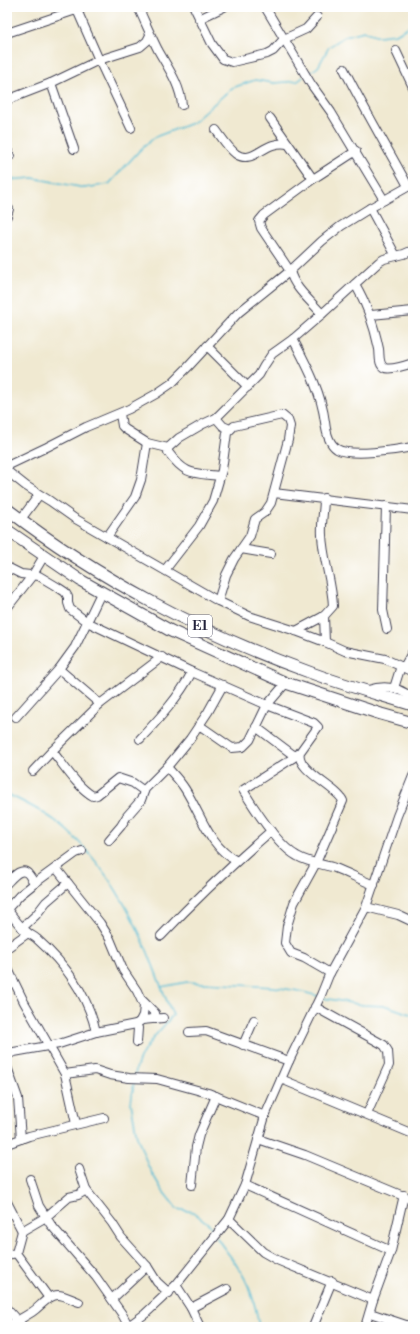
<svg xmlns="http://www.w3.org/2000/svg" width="420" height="1334" font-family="'Libre Bodoni',serif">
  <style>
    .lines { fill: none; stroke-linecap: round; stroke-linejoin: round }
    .stream { stroke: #58bdd6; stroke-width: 1.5 }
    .minor-casing { stroke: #414052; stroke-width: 10 }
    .highway-casing { stroke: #414052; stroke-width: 13 }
    .minor { stroke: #fff; stroke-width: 8 }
    .highway { stroke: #fff; stroke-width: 11 }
    .labels { text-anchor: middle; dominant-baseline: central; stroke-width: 3.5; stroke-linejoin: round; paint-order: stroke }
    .shield { fill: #fff; stroke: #646476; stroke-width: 1 }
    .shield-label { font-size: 13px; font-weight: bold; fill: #22223b }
  </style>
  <rect width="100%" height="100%" fill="#fff"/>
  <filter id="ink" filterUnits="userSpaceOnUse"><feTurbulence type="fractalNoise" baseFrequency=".025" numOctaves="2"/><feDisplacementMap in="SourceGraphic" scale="8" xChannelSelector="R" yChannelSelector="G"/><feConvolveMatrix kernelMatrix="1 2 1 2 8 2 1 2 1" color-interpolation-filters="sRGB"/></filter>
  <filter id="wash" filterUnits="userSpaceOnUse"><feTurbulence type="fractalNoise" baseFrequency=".012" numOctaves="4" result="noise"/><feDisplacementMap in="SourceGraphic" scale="16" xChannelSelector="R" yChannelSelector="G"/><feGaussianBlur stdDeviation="0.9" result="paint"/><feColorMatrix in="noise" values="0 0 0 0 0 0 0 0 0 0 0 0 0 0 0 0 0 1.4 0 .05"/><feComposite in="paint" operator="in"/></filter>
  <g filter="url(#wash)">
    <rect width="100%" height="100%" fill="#f0e9d1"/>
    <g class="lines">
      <!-- stream -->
      <g class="stream">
        <polyline points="308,74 318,67 329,47 345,36 364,31 379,36 396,34 413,24"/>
        <polyline points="7,180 33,178 85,188 109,184 139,151 155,137 192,123 232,88 255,80 274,83 298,81 303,77"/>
        <path d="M7 794C24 802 42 811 57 822 91 849 115 885 134 922 150 952 159 985 173 1015 158 1033 138 1051 135 1075"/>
        <polyline points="161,987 187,982 274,987 299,991 318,996"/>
        <polyline points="323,998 363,1005 387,1006 413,1015"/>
        <polyline points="134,1081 131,1103 137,1137 149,1168 162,1190 177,1209 193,1212 210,1225 214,1233"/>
        <path d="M217 1238C223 1248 231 1256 237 1266 250 1284 256 1305 259 1327"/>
      </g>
    </g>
  </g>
  <g filter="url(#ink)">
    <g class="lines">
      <!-- minor casing -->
      <g class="minor-casing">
        <g id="minor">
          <path d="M138 7C145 22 151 36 158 50 168 68 180 84 182 105"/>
          <polyline points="194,7 212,44 223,59 232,62 267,54 273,51 284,39 306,29 317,17"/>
          <polyline points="265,7 311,84 331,112 384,200"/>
          <polyline points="77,10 99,60 131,128"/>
          <polyline points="199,19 224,7"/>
          <polyline points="7,33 85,7"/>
          <polyline points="396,51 413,87"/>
          <path d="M344 69C364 109 387 147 408 186"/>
          <polyline points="51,83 74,149"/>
          <polyline points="7,100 51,83 99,60 140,47 147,41 150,35"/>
          <polyline points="270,118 313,179"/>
          <path d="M216 130C222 138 228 148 236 154 254 166 264 139 288 144"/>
          <polyline points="7,149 10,156"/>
          <polyline points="370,208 396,256"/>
          <polyline points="7,216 9,209"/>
          <path d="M355 284C367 304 374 325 379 349 380 355 378 365 385 368 391 370 407 365 413 363"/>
          <path d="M322 314C311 301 294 288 290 271L261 228 259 221 264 215 313 179 356 151"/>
          <polyline points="371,315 413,311"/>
          <path d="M293 339C307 366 321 391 325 422 326 431 328 443 337 449 350 457 397 450 413 447"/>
          <polyline points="207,346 248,387"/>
          <path d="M120 414 122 426 125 429 147 443 168 448V452C186 476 193 473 220 476"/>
          <polyline points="216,418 223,426 230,429"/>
          <polyline points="168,448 179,438 203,424 216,418 259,375 264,366 272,354 293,339 322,314 379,262 384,259 404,254 413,250"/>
          <polyline points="7,466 47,447 86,427 129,409 156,394 172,383 188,367 238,313 290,271 322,241 341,226 370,208 413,184"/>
          <polyline points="7,471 26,486 50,501 74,518 218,601 249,616 296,631 325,642 345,651 385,659 413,672"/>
          <polyline points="274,493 413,510"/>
          <polyline points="386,506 383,610 387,629"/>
          <polyline points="21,519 39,495"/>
          <polyline points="107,537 135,497 141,480 147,443"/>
          <polyline points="241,549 271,554"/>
          <path d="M7 567 21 574 39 576 59 588 65 592 68 597V603L70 609 87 622 192 672 267 705 314 723 318 727 300 752C295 770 338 788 343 801L316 863 294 903 287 926 285 943 291 953 304 958 330 973"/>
          <polyline points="165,570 199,526 213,501 222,470 227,433 234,426 282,415 288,420 290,426 288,440 271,503 265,512 255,519 250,536 234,559 226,575 218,601"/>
          <polyline points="7,608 32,576 44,556"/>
          <polyline points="324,616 325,642"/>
          <path d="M296 631 324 616 333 606C332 582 323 559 322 535 321 523 324 511 324 498"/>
          <polyline points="404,667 413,651"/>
          <polyline points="59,669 100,704"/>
          <polyline points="394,688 401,666"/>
          <path d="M368 690C384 685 400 687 413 699"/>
          <polyline points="16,717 59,669 75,647 101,593"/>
          <polyline points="199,725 232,748 243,747 250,740 267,705 286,683"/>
          <polyline points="256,727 292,754 299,756"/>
          <path d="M140 739C159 719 179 697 192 672"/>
          <path d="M52 751C63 764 77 787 93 796L97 795 118 778 133 783 144 791"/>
          <path d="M296 756 243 790C254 808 278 846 297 856 309 863 322 864 335 868 348 873 361 880 374 885"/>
          <path d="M167 767C173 774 180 781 185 789 201 814 209 847 237 861"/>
          <polyline points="33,771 52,751 100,704 162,657"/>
          <polyline points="109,840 121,826 127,816 141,800 145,789 167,767 190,739 208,712 223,685"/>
          <path d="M82 851 76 853 35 883 20 895 7 909C13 917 19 926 27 932 30 935 34 936 37 939 65 964 88 995 96 1032"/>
          <polyline points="56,868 100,923 110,939 123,970 137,991 144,1006 143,1015 140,1021"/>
          <path d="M7 883C12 878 22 865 29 875 31 878 32 880 35 883"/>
          <polyline points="366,907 398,915 413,922"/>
          <polyline points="22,928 36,915 46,902 68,883"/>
          <path d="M161 936C196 899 233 864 271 831"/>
          <polyline points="7,948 28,933"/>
          <polyline points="7,967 24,1002 65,1074 76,1124"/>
          <polyline points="143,1001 155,1013 156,1019"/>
          <polyline points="315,1007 384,1045 388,1051 389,1065 367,1114"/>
          <polyline points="136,1024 138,1028 137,1042"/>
          <polyline points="189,1032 206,1031 289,1061"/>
          <polyline points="243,1045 254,1020"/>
          <polyline points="7,1055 14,1052 59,1044 96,1032 136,1024 142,1020 163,1018"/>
          <polyline points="7,1067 18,1098 21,1139"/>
          <polyline points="65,1074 95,1070 110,1075 129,1078 157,1079 208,1093 265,1116"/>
          <polyline points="281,1079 413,1134"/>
          <polyline points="258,1139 305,1155 413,1200"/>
          <polyline points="7,1144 29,1136 104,1118"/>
          <polyline points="79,1169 86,1190 112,1223 121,1237 147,1266 157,1282 169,1293"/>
          <polyline points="30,1179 39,1206 51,1225 96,1277 122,1314 129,1327"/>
          <polyline points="192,1185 196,1147 199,1135 216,1096"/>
          <polyline points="245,1185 391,1251"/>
          <polyline points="7,1202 22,1231"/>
          <polyline points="229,1219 263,1252 277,1260 373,1300"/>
          <polyline points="16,1253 49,1298"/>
          <polyline points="7,1255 16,1253 22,1231 46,1217 69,1197 78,1195 86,1190"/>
          <polyline points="176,1285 191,1308 200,1327"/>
          <polyline points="112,1299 147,1266"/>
          <polyline points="191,1308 227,1289"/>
          <polyline points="7,1309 23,1327"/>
          <polyline points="370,1313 412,1327"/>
          <path d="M7 1326C16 1322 24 1317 32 1312 40 1307 48 1295 58 1295 65 1295 72 1300 79 1302"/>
          <polyline points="127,1327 145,1314 176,1285 229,1219 245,1185 265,1116 289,1061 321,995 329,975 366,907 397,816 413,776"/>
          <polyline points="313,1327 332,1281"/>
          <polyline points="365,1327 373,1300 391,1251 404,1195"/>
        </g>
      </g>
      <!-- highway casing -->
      <g class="highway-casing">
        <g id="highway">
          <path d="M7 509C97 578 203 634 309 672 343 685 378 694 413 705"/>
          <polyline points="7,530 80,580 171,631 286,683 381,714 413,723"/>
        </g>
      </g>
      <!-- minor -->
      <use href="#minor" class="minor"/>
      <!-- highway -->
      <use href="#highway" class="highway"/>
    </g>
  </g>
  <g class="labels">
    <!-- shield labels -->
    <rect class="shield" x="188" y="615" width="24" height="22" rx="3"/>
    <g class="shield-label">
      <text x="200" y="626">E1</text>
    </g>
  </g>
  <!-- margin -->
  <rect width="420" height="1334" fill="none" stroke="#fff" stroke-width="24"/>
</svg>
